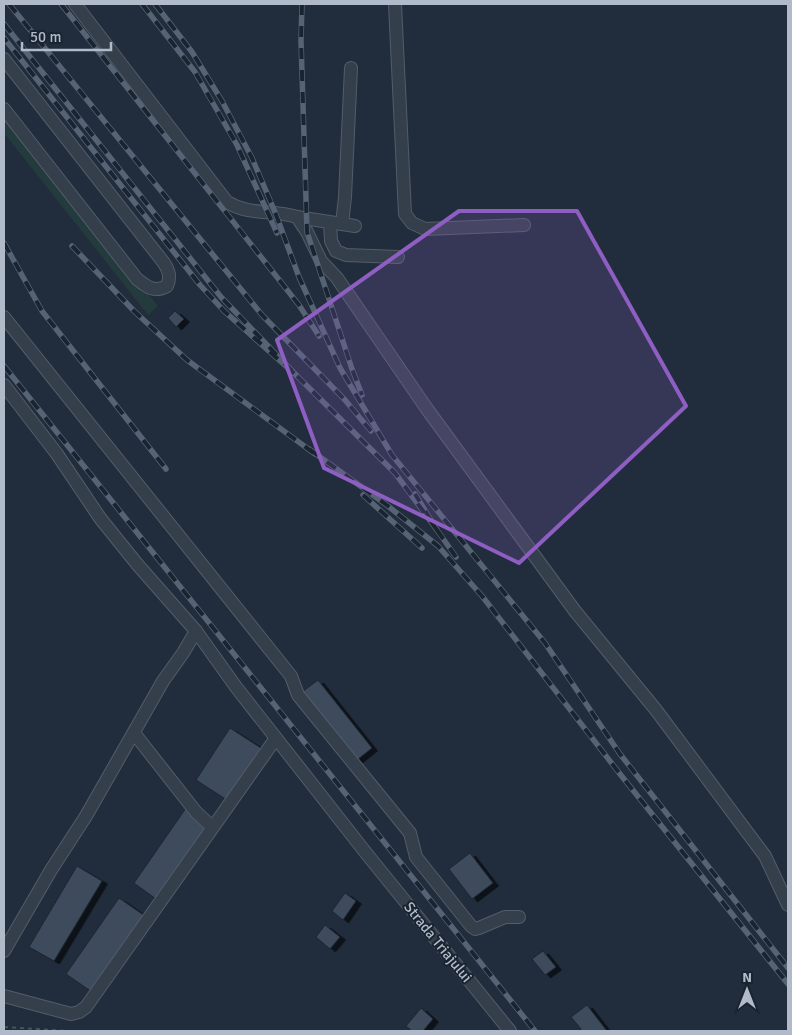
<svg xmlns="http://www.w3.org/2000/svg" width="792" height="1035" font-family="Signika,sans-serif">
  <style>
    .green { fill: #233b3d }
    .building { fill: #3c4c5b; stroke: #1c2633; filter: url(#shadow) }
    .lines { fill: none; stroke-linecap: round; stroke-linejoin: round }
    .minor-casing { stroke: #535d6a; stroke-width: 14 }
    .path { stroke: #41585a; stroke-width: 2; stroke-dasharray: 4 4; stroke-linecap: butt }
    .minor { stroke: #353f4c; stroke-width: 12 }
    .rail-casing { stroke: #566374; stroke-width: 5.5 }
    .rail { stroke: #1a2431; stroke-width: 4; stroke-dasharray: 11; stroke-linecap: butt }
    .marked { fill: #8e5ec2; fill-opacity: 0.2; stroke: #8e5ec2; stroke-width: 4; stroke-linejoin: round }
    .labels { text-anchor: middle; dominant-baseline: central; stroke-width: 4; stroke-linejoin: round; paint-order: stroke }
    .street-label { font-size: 15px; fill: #b0bac8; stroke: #1a2431 }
  </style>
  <defs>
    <filter id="shadow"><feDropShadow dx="5.5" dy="3" stdDeviation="0" flood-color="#0009"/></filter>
  </defs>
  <rect width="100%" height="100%" fill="#212d3c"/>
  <!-- green -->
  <polygon class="green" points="4,118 158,306 148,315 4,133"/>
  <!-- building -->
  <g class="building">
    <polygon points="175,311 184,319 176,327 168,318"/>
    <polygon points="318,680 372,748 357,760 302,692"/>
    <polygon points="230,728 261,748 227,800 196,780"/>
    <polygon points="186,808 208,824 156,899 134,883"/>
    <polygon points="470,853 493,883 472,899 449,869"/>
    <polygon points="77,866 102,881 54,961 29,947"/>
    <polygon points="345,893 356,901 343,920 332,911"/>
    <polygon points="119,898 145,916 92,992 66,974"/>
    <polygon points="325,925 340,937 330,949 316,937"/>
    <polygon points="543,951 556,967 545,975 532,959"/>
    <polygon points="587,1005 607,1031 578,1031 581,1029 571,1017"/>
    <polygon points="421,1008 433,1019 423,1031 412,1031 406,1026"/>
  </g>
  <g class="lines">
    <!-- minor casing -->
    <g class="minor-casing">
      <g id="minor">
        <path d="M75 4 227 202C250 216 272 209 297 217L307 232 321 261 337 278 427 409 575 611 656 710 765 856 788 905"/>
        <polyline points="395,4 405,214 412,223 425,229 524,225"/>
        <path d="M4 59 164 263C169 271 171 277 167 286 154 293 147 287 137 279L4 109"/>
        <polyline points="297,217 355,226"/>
        <polyline points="330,223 331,241 336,251 346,255 398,257"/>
        <polyline points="342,224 345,197 351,68"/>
        <polyline points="4,317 291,676 298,695 410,833 416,857 471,926 475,929 479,928 505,917 519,917"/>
        <polyline points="4,385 57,454 100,518 137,564 196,631 236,687 366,853 510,1031"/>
        <polyline points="134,733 196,812 212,827"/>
        <polyline points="4,951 51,870 86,816 163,681 183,653 196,631"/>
        <polyline points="4,996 71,1014 79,1012 86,1007 276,738"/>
      </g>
    </g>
    <!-- path -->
    <polyline class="path" points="4,1027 66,1031"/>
    <!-- minor -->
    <use href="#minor" class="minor"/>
    <!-- rail casing -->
    <g class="rail-casing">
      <g id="rail">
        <polyline points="9,4 262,315 345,400 371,431"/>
        <polyline points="61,4 299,305 319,336"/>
        <polyline points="142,4 195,72 237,145 277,233"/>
        <polyline points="155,4 192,52 222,101 252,158 275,212 299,277 340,368 392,455 545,643 620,754 788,968"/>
        <polyline points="302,4 301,41 307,232 352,369 362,395"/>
        <polyline points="4,24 221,297 297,376 224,311 200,285 4,38"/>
        <polyline points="4,243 42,311 166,469"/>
        <polyline points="72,246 134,311 187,360 315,454"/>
        <polyline points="4,366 535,1031"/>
        <polyline points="297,376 395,473 437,530 415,494"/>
        <polyline points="309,449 388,506 438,546 482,596 620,774 788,984"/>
        <polyline points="363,495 422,548"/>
        <polyline points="437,530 456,557"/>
      </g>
    </g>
    <!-- rail -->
    <use href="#rail" class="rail"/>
  </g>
  <!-- marked area -->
  <path class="marked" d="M459 211H577L686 406 519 563 324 468 277 340Z"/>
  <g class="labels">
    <!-- street labels -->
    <g class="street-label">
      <text transform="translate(438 942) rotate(51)">Strada Triajului</text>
    </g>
  </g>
  <!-- border -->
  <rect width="792" height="1035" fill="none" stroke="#b0bac8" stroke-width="10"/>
  <!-- north arrow -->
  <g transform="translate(747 990)" stroke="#1a2431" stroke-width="4" paint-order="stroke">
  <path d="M0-4L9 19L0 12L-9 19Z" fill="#b0bac8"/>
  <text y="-8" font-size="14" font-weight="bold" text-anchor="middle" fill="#b0bac8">N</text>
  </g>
  <!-- scale -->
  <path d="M22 42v8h89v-8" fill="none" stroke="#b0bac8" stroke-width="2.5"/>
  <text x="30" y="42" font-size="15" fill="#b0bac8" stroke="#1a2431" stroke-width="4" paint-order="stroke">50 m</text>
</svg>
